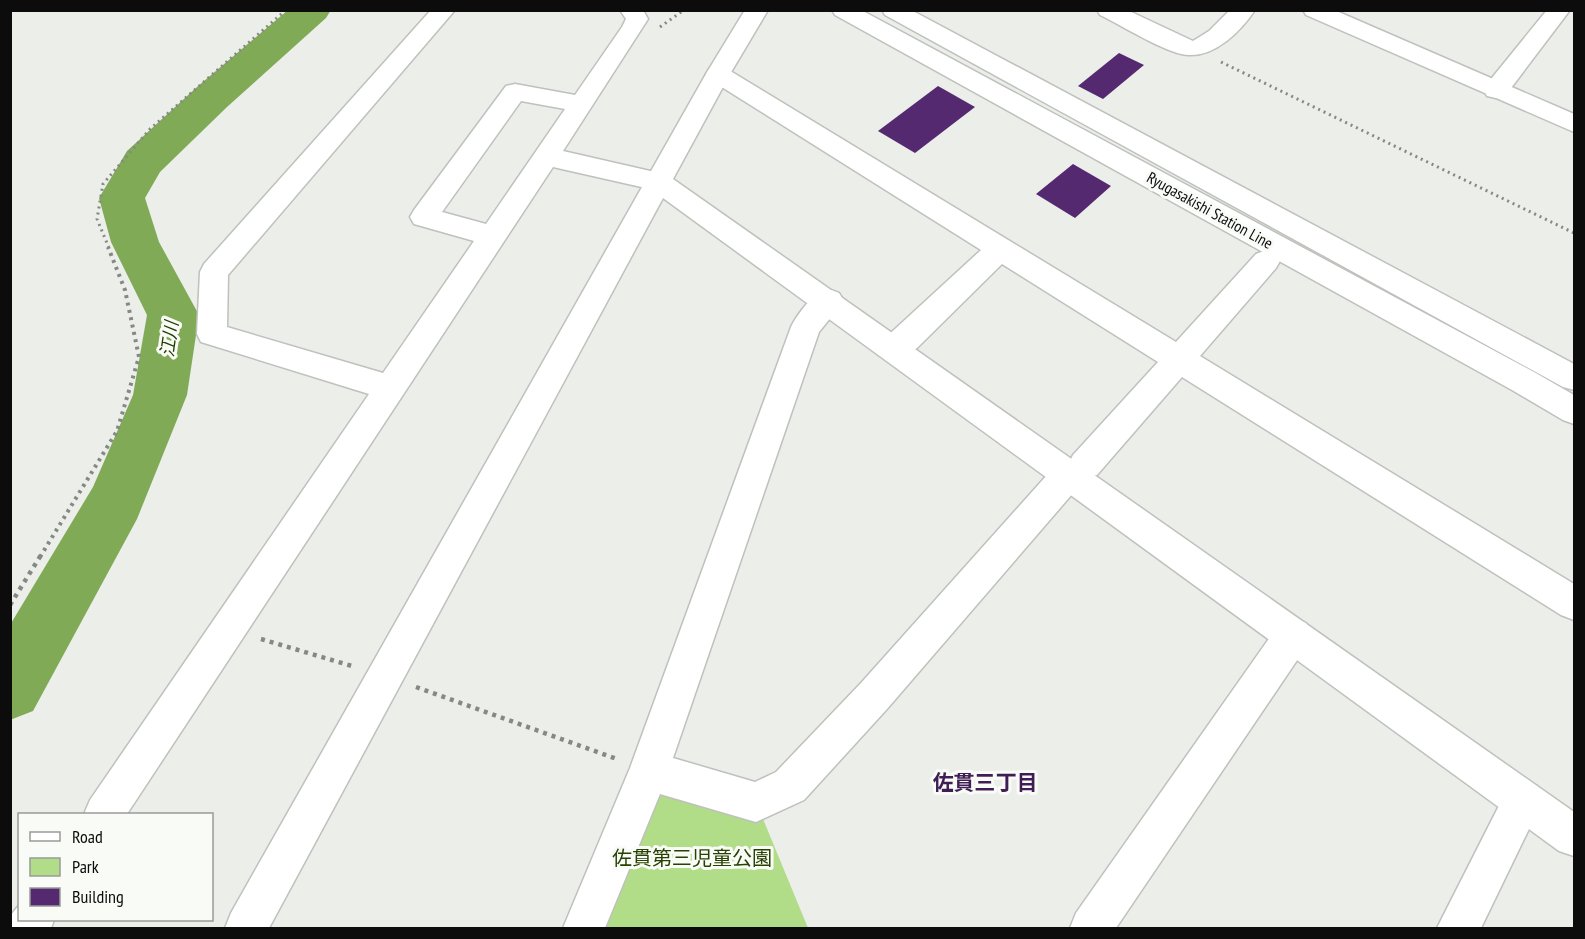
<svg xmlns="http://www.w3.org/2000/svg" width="1585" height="939" font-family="'PT Sans Narrow','Noto Sans JP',sans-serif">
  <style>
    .green { fill: #b1dc88 }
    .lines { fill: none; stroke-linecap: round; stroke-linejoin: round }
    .river { fill: #81aa57; fill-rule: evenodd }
    .building { fill: #552970 }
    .street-casing { stroke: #bec1bc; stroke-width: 3 }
    .secondary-casing { stroke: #bec1bc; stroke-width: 3 }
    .path-far2 { stroke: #868885; stroke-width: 3; stroke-dasharray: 2 4; stroke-linecap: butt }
    .path-far1 { stroke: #868885; stroke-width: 4; stroke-dasharray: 3 4.5; stroke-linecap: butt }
    .path { stroke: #868885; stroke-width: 4.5; stroke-dasharray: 4 5; stroke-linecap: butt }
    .street { fill: #fff; fill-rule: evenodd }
    .secondary { fill: #fff; fill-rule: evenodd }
    .labels { text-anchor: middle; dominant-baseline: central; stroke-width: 6; stroke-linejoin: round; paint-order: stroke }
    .street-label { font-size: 16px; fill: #0b0c0b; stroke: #f9fbf7 }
    .water-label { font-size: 18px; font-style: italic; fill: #223c00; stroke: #f9fbf7 }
    .near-park-label { font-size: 20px; fill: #284103; stroke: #f9fbf7 }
    .near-neighbourhood-label { font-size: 21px; font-weight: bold; fill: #401e55; stroke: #f9fbf7 }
  </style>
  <rect width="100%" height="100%" fill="#ebeee9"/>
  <!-- green -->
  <polygon class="green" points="649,771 756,802 808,928 584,928"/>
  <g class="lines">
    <!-- river -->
    <polygon class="river" points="288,10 331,10 326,18 227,107 160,172 145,198 159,242 199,315 187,395 137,519 33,711 10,720 10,625 93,487 133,395 147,315 111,242 99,198 127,151 197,87"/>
  </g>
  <!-- building -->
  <g class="building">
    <polygon points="1119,53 1144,65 1103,99 1078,86"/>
    <polygon points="938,86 975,107 915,153 878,131"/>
    <polygon points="1073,164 1111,186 1075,218 1036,194"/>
  </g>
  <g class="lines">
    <!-- street casing -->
    <g class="street-casing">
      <g id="street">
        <path d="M431 10H455L228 275 227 327 383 373 474 241 414 224 410 217 414 210 506 86 515 84 575 95 622 27 626 19 620 10H643L648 19 563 151 659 173 668 175 672 182 668 189 659 191 553 167 127 814H84L90 800 369 394 201 342 197 334 200 272 204 264ZM521 101 565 109 486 224 442 212Z"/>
        <path d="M1097 10H1127L1193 41 1209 31 1230 10H1255C1241 31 1215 57 1188 55 1167 54 1121 25 1100 15Z"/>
        <polygon points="1547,10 1570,10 1505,96 1496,98 1487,96 1484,90 1487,84"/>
        <path d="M718 66 727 69 1176 342 1256 254 1266 250 1276 254 1280 261 1276 268 1200 356 1574 584V620L1561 615 1182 377 1097 475 1083 478 1080 485 887 709 804 800 756 822 660 794 605 928H563L630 768 791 327C797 315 815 289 830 290 833 290 836 292 839 293L844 301 819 332 673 758 755 782 776 772 861 683 1056 465 1070 461 1073 455 1158 362 1002 264 918 347C905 358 900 363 883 358L879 349 883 340 981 250 709 79 706 74 709 69Z"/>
        <polygon points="1293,617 1306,623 1311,635 1306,647 1116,928 1070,928 1076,913 1280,623"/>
        <polygon points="1523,780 1537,786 1543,800 1481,928 1437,928 1509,786"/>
        <polygon points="20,904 20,920 54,920 51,928 10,928 10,916"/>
      </g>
    </g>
    <!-- secondary casing -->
    <g class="secondary-casing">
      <g id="secondary">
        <polygon points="745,10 768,10 730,74 673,179 1574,812 1574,856 1559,851 663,198 269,928 225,928 231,913 706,74"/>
        <polygon points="832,10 861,10 1534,372 1574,395 1574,424 1563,420 1512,390 835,15"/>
        <polygon points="882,10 911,10 1574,364 1574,390 1563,387 885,15"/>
        <polygon points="1303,10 1334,10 1574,114 1574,132 1306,15"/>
      </g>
    </g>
    <!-- path-far2 -->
    <g class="path-far2">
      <polyline points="660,27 684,10"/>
      <polyline points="1221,62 1574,233"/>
      <polyline points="109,248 97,219 103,184 150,129 286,10"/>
    </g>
    <!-- path-far1 -->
    <polyline class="path-far1" points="40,557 117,431 139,357 125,290 108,247"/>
    <!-- path -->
    <g class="path">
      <polyline points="10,605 41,555"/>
      <polyline points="261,639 352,666"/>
      <polyline points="416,687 617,759"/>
    </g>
    <!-- street -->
    <use href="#street" class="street"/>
    <!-- secondary -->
    <use href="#secondary" class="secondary"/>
  </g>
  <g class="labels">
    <!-- street labels -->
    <g class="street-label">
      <text transform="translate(1210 210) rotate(29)">Ryugasakishi Station Line</text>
    </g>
    <!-- water labels -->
    <g class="water-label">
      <text transform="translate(169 339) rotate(-82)">江川</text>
    </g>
    <!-- near-park labels -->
    <g class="near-park-label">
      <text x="692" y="858">佐貫第三児童公園</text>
    </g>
    <!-- near-neighbourhood labels -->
    <g class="near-neighbourhood-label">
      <text x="985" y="782">佐貫三丁目</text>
    </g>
  </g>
  <!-- border -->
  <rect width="1585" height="939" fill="none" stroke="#0b0c0b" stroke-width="24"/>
  <!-- legend -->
  <rect x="18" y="813" width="195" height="108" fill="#f9fbf7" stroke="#9a9b99" stroke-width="1.5"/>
  <rect x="30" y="832" width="30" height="9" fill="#ffffff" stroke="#9a9b99" stroke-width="1.5"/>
  <text x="72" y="843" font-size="18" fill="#0b0c0b">Road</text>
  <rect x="30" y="858" width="30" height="18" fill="#b1dc88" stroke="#9a9b99" stroke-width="1.5"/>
  <text x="72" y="873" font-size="18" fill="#0b0c0b">Park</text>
  <rect x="30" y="888" width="30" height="18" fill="#552970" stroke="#9a9b99" stroke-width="1.5"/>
  <text x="72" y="903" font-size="18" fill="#0b0c0b">Building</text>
</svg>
